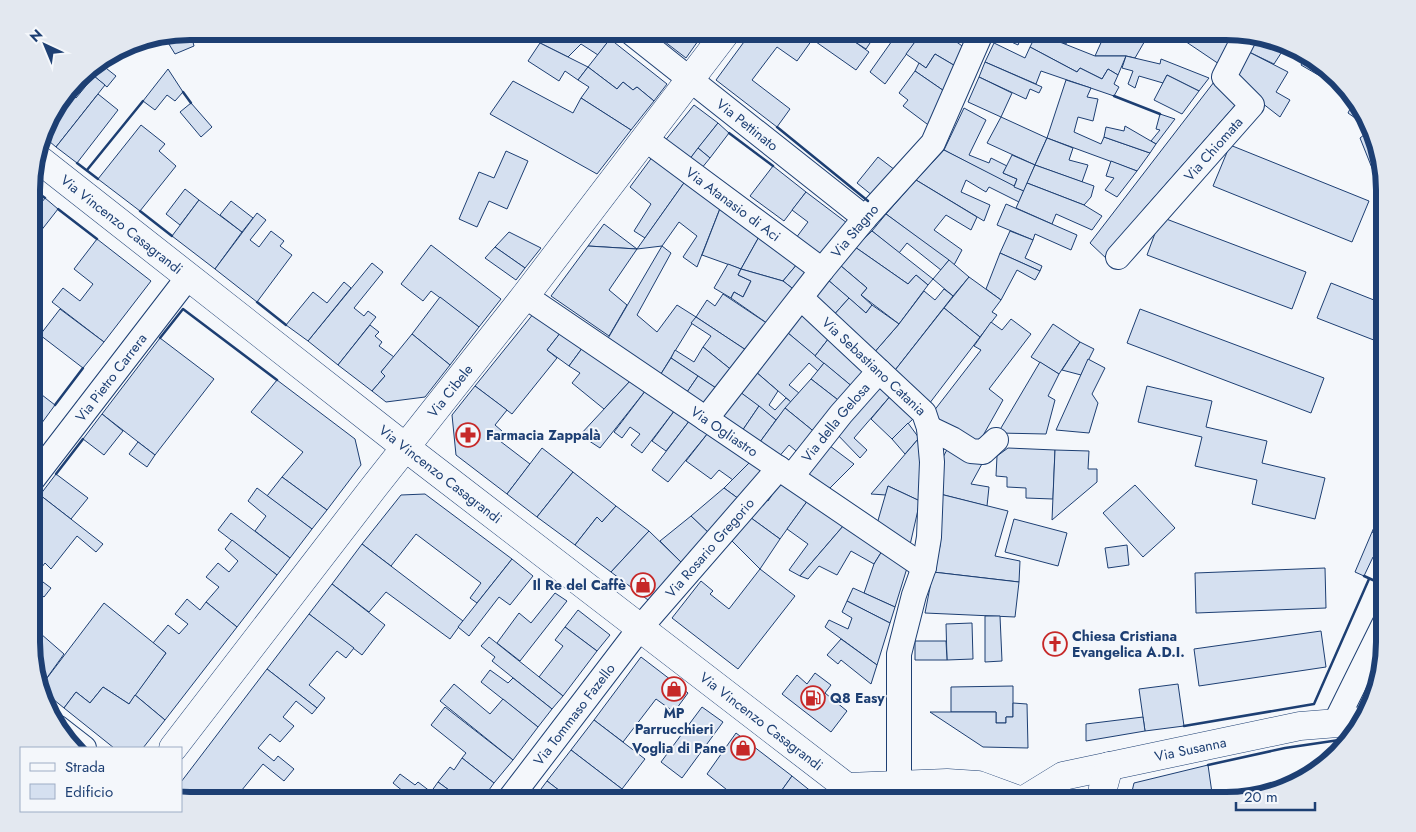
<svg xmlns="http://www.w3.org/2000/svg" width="1416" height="832" font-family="Jost,sans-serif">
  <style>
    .building { fill: #d5e0f0; stroke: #1d3f73 }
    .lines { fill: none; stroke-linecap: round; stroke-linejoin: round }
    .street-casing { stroke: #1d3f73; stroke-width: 26 }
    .secondary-casing { stroke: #1d3f73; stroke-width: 29 }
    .street { stroke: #f4f7fb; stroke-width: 24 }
    .secondary { stroke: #f4f7fb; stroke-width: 28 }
    .wall { stroke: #1d3f73; stroke-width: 2.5 }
    .labels { text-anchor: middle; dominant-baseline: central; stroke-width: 4; stroke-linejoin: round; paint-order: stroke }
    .street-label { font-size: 14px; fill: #1d3f73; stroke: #f4f7fb }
    .poi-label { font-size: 14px; font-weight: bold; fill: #1d3f73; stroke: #f4f7fb; text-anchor: start }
    .rim { fill: none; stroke: #1d3f73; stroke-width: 6 }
  </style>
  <rect width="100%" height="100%" fill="#f4f7fb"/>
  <!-- building -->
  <g class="building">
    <polygon points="190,31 194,46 175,54 164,36"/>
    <polygon points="548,31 600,31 610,39 598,55 581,44 568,57 540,43"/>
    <polygon points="658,31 685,31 698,41 686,58 656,35"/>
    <polygon points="685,31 706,31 698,41"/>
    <polygon points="752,31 801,31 812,40 797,61 777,47 752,80 790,109 777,127 716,80"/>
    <polygon points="813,31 840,31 869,52 856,70 809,37"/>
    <polygon points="858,31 878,31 866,49 852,40"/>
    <polygon points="899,31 923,31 885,84 870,72"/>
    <polygon points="923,31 941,31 965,48 957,67 935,54 926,68 906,54"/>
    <polygon points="997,31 1024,31 1018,45 996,35"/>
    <polygon points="1034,31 1069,31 1071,32 1066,44"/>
    <polygon points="1094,31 1149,31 1150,32 1135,58 1126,56 1095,56 1104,36"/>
    <polygon points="1170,31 1186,31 1190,34 1191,31 1226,31 1238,35 1219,64"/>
    <polygon points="1037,33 1095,56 1126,56 1118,75 1108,69 1102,79 1080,68 1077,72 1030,47"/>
    <polygon points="610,39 667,84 654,101 637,87 633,90 623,82 617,89 588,67"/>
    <polygon points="1255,39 1285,47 1274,64 1249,52"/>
    <polygon points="540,43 588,67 578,80 565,71 559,81 528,61"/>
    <polygon points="994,43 1025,58 1030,47 1077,72 1080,68 1102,79 1108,69 1118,75 1114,84 1119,87 1114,96 1041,71 1036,84 985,62"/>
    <polygon points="1249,52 1288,72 1276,92 1290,100 1280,117 1235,82"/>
    <polygon points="935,54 957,67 947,93 915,71 919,63 926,68"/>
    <polygon points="1307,55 1323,71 1320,76 1301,65"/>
    <polygon points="1126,56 1160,64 1161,59 1209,78 1199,91 1167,75 1163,83 1139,76 1135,88 1128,84 1133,71 1122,68"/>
    <polygon points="985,62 1042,87 1039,93 1030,89 1026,99 979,77"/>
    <polygon points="102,65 116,76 107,87 94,76"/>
    <polygon points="588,67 617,89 623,82 633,90 637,87 654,101 631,130 581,98 589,87 578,80"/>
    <polygon points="168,69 183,92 175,101 167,95 155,110 143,101"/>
    <polygon points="915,71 947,93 931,127 903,106 908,100 899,93"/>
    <polygon points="1167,75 1199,91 1182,114 1154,100"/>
    <polygon points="94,76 105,85 56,147 43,136 48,120 69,92 76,98"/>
    <polygon points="979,77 1012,93 1001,117 968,102"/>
    <polygon points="1066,80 1091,88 1087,97 1098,99 1093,121 1078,117 1074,132 1101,144 1104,137 1150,153 1137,171 1047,138"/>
    <polygon points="513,81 573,113 581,98 631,130 597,174 490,114"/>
    <polygon points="1214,82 1238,102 1143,210 1148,215 1108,260 1090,243"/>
    <polygon points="98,94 118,110 77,163 56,147"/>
    <polygon points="1354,101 1363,111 1368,127 1348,113"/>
    <polygon points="191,103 212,127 201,137 180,112"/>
    <polygon points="694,105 718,123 689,160 664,142"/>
    <polygon points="964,108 986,120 969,155 989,163 991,158 1007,166 1003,173 1017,179 1014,187 944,150"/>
    <polygon points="1160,114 1175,119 1156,144 1151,141 1160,130 1156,129"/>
    <polygon points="1001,117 1047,138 1035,165 987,143"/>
    <polygon points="718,123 729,133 710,158 698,148"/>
    <polygon points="141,125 165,144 159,151 176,166 140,211 98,179"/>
    <polygon points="1125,126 1156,144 1150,153 1104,137 1106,127 1124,131"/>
    <polygon points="1369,131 1384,177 1374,173 1360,138"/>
    <polygon points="1047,138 1073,148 1069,160 1088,165 1082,182 1035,165"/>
    <polygon points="1230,145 1369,201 1352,242 1213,186"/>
    <polygon points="698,148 710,158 701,169 689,160"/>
    <polygon points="944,150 1024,191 1019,202 989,187 986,192 966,180 961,192 990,205 984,221 916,180"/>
    <polygon points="506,151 528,161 507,209 489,201 477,227 459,219 479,172 494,178"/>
    <polygon points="1012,155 1035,165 1024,191 1014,187 1017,179 1003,173"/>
    <polygon points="653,156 686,180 645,238 634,231 651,204 630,187"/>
    <polygon points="878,157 895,170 873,196 857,183"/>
    <polygon points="1111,161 1137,171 1117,197 1105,190 1114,178 1106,176"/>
    <polygon points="1035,165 1094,186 1091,197 1084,205 1027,183"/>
    <polygon points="773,166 806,192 784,221 750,196"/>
    <polygon points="686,180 721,206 697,267 683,257 697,236 679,222 662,246 637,249"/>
    <polygon points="916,180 977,217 971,230 946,215 934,230 962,250 954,265 886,214"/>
    <polygon points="1027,183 1084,205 1102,216 1092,230 1056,214 1052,224 1016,208"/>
    <polygon points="185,189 199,200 180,225 166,214"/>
    <polygon points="806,192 847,223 822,257 796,238 808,222 792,210"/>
    <polygon points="45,198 58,209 33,241 33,214"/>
    <polygon points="199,200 242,232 215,269 172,236"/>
    <polygon points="231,201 253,218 242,232 220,215"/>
    <polygon points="1006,204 1077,235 1071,250 1035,234 1033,240 997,225"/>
    <polygon points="721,206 760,235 741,269 702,255"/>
    <polygon points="257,213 266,220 250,240 259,247 271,231 284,241 280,246 292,255 257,302 215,269"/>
    <polygon points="886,214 949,260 941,270 907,243 899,253 872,231"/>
    <polygon points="1161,217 1306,272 1292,309 1147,255"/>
    <polygon points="604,224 637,249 588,246"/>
    <polygon points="872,231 933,279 928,285 916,275 908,284 855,247"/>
    <polygon points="1010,231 1033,240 1025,258 1042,266 1040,271 1000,253"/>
    <polygon points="509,232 541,248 525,268 495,247"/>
    <polygon points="760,235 798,263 783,281 741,269"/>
    <polygon points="97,239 151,281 104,342 52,302 63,288 80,301 93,284 74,269"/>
    <polygon points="431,245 501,299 479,327 431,291 423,301 401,284"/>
    <polygon points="588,246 637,249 609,290 627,305 609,336 551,296"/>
    <polygon points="662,246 671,253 637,315 657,332 677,305 696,317 659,377 607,340"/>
    <polygon points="495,247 525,268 516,280 485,258"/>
    <polygon points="855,247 908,284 916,275 928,285 899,324 861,295 867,288 841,266"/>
    <polygon points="1000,253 1040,271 1035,280 1017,270 1001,300 986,289"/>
    <polygon points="949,260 969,277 953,296 933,279"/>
    <polygon points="372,263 383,272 354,308 364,316 368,311 376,317 338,365 308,341"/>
    <polygon points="798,263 813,274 797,292 783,281"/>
    <polygon points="728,264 741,269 738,275 751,281 743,297 734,292 731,298 714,288"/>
    <polygon points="841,266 867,288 861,295 872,305 866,313 828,280"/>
    <polygon points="741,269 783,281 797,292 771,326 731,298 734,292 743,297 751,281 738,275"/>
    <polygon points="969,277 1001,300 992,312 997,315 980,337 944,308"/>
    <polygon points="828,280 849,298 832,317 813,299"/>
    <polygon points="344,282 351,288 308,341 286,325 313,292 327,303"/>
    <polygon points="1331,283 1384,304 1384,344 1317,318"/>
    <polygon points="944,289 953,296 892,374 872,355 899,324 924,291 935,300"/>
    <polygon points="723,294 771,326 749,352 696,317 707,300 715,306"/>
    <polygon points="440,297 479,327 450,365 412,334"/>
    <polygon points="849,298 866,313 872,305 899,324 872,355 832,317"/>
    <polygon points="944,308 980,337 929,404 892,374"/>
    <polygon points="60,309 104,342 83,368 40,335"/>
    <polygon points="1140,309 1324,378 1311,413 1127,343"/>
    <polygon points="534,313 561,332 547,350 557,358 512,414 475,386"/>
    <polygon points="802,315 829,338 815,356 788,333"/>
    <polygon points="696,317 749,352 734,372 703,347 711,336 691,323"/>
    <polygon points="1011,319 1031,334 989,389 1003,400 976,448 930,416 981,350 974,346 991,322 1002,330"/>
    <polygon points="1053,324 1080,342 1059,374 1031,357"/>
    <polygon points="370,325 379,332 375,336 382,342 379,346 394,357 381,372 385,376 372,391 338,365"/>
    <polygon points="561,332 583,347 569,366 547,350"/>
    <polygon points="788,333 824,363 818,371 809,363 789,385 799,393 791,402 756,372"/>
    <polygon points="412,334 450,365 425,397 386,402 372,391 385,376 381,372"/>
    <polygon points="160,338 214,379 155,455 102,414"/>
    <polygon points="829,338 868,370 854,388 815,356"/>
    <polygon points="1080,342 1094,349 1081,375 1062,370"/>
    <polygon points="583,347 631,380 604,409 572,383 580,373 569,366"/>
    <polygon points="703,347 734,372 719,390 671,358 675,350 694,362"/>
    <polygon points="671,358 698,376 685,395 659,377"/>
    <polygon points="1088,359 1105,368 1092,394 1098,403 1089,433 1056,430"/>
    <polygon points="1040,362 1059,374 1048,396 1055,400 1046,434 998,433"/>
    <polygon points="824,363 854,388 842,403 811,379"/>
    <polygon points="756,372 778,391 769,405 775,410 786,398 791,402 776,420 740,392"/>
    <polygon points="698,376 719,390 704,408 685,395"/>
    <polygon points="811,379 842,403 817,434 785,408"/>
    <polygon points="277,380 355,439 361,465 327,510 282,477 303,452 251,412"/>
    <polygon points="631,380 646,390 600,448 580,435"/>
    <polygon points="877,380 892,394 854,438 867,450 860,458 834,431"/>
    <polygon points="475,386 507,410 495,425 502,431 496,438 530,464 507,494 456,455 452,415"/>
    <polygon points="1147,386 1212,401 1206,427 1267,441 1262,463 1325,478 1315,519 1252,504 1257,480 1195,466 1202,437 1138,422"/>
    <polygon points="33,388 55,405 33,435"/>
    <polygon points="646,390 675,410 642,453 631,445 640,434 630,427 622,438 614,432"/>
    <polygon points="740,392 759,406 740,434 718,419"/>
    <polygon points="892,394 914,418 892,439 871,419"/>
    <polygon points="759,406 776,420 757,446 740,434"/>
    <polygon points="785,408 817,434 801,455 789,445 777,459 757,446"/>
    <polygon points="675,410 690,420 666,451 652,441"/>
    <polygon points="102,414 123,431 104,455 83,439"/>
    <polygon points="690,420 708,433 668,482 652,470"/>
    <polygon points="908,423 919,438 905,454 892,439"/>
    <polygon points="708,433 750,462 733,480 719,470 711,479 686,461"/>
    <polygon points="919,438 924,474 920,501 888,486 886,495 871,494"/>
    <polygon points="138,442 155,455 147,467 129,454"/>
    <polygon points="826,443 854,464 826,492 803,473"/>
    <polygon points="950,444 983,462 971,484 989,487 987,506 940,494 941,461"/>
    <polygon points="542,448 573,472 537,517 507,494"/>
    <polygon points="1008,448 1055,450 1053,499 1026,498 1026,488 1007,487 1007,477 996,476 997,456"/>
    <polygon points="1055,450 1089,451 1088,469 1097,469 1097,482 1052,520"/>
    <polygon points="750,462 767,471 743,502 724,488"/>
    <polygon points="573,472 616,506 602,522 597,517 575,545 537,517"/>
    <polygon points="56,474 88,498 71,519 40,495"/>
    <polygon points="282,477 327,510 312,529 267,496"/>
    <polygon points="781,481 808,500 780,539 747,515 762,497 768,501"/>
    <polygon points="1135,485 1175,528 1143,557 1103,513"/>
    <polygon points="888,486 920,501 910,545 877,524"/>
    <polygon points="257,488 312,529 290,558 255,531 266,516 248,501"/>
    <polygon points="724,488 743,502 713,537 691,516"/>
    <polygon points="1383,491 1384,492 1384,512 1376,509"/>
    <polygon points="425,494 512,559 477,603 470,598 481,583 416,534 391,566 362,544 401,495"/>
    <polygon points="940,494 1008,511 995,556 1020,561 1019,582 933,572 940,546"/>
    <polygon points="40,495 103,544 96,552 77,536 51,569 45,563 35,576 51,588 44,597 33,589 33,505"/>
    <polygon points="808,500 844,525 800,576 789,570 808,544 787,529"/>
    <polygon points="616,506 649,531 611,572 575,545 597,517 602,522"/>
    <polygon points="1381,511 1384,512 1384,538 1372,532"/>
    <polygon points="231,513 290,558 277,575 218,530"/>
    <polygon points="747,515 780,539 760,569 728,537"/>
    <polygon points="691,516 713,537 684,565 660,541"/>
    <polygon points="1014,519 1067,533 1058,566 1005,552"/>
    <polygon points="844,525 882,551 874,564 851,551 837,575 819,566 808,579 800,576"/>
    <polygon points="649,531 684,565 648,600 611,572"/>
    <polygon points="1372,532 1384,538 1384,562 1373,557 1364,576 1355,572"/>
    <polygon points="232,540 277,575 237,627 206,602 219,587 206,577 218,563 229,572 238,561 225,549"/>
    <polygon points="362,544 463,621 450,639 386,592 369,612 332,584"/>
    <polygon points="1127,545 1129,565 1108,568 1105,548"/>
    <polygon points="882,551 907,568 895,607 864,593 874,564"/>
    <polygon points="512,559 533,576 510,605 499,597 469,636 458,627"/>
    <polygon points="1325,568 1326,608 1196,613 1195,573"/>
    <polygon points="760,569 795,596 738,669 672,618 701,581 713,591 710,594 729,609"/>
    <polygon points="933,572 1019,582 1015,617 925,613"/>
    <polygon points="332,584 385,625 362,655 309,614"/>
    <polygon points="853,588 895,607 890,623 847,601"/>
    <polygon points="555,593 567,601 520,661 497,643 519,613 531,623"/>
    <polygon points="187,599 200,610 206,602 237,627 165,720 135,695 166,653 153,643 168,625 179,634 188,624 175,614"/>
    <polygon points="847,601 890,623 877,665 825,627 829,620 848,629 852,618 842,612"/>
    <polygon points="104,603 166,653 129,704 103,687 90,703 76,692 64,708 43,691 41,686"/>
    <polygon points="578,610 610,635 597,651 565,627"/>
    <polygon points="309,614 354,648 346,658 337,651 309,685 325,698 317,708 267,669"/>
    <polygon points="985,616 1000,616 1002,661 985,662"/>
    <polygon points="972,623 973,659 947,660 946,624"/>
    <polygon points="33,627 64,654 41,686 33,662"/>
    <polygon points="565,627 597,651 563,696 539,677 563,646 555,640"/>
    <polygon points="1321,631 1326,667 1199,686 1194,649"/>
    <polygon points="489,637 563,696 552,709 492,661 495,657 481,646"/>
    <polygon points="841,639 877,665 871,684 841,660 838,664 827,655"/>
    <polygon points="915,641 946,641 947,660 915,660"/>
    <polygon points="1384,649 1384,652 1374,687 1370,682"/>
    <polygon points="641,657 688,693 674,712 656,699 623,742 594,720"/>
    <polygon points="267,669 317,708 312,714 296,701 283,717 294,726 280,742 270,734 258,748 274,761 278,756 294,769 284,781 263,764 233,801 185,799 181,796 181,782"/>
    <polygon points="490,670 508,683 513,678 552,709 538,727 481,682"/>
    <polygon points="815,673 831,685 825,693 847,711 831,732 782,694 797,675 807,684"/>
    <polygon points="454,684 490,714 503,699 538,727 513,760 440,701"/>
    <polygon points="1178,684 1184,726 1145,731 1139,689"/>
    <polygon points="1013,686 1013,717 1006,717 1006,723 996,723 996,712 951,712 951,687"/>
    <polygon points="103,687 129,704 135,695 165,720 143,748 114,748 64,708 76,692 90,703"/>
    <polygon points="1013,703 1027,704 1028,748 983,747 930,712 996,712 996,723 1006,723 1006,717 1013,717"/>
    <polygon points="445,707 513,760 494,783 462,758 466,753 431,725"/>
    <polygon points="702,707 723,722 682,778 661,762"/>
    <polygon points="1143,717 1145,731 1086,741 1086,724"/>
    <polygon points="594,720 645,759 622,789 571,750"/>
    <polygon points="736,733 792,776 774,801 760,801 758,799 756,801 741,801 707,774"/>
    <polygon points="571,750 622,789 613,801 573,801 547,781"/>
    <polygon points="462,758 494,783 481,801 464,801 438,782 450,767 454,770"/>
    <polygon points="1208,765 1213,800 1215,800 1130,800 1134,783"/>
    <polygon points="400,774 415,785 418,782 431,792 438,782 464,801 415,801 393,783"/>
    <polygon points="792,776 823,801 774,801"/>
    <polygon points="547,781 573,801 532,801"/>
    <polygon points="383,793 394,801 376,801"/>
  </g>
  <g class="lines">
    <!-- street casing -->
    <g class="street-casing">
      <g id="street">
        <path id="s1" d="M629 31 865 218"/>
        <path id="s2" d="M644 138 822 270"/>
        <path id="s3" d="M1118 257 1252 105 1224 77 1245 36"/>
        <path id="s4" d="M525 296 924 567"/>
        <path id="s5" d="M801 298 924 413 929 428 932 462 929 537 924 567 914 595 899 654V801"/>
        <path id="s6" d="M706 419 822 270 865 218 933 143 982 31"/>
        <polyline points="929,428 952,439 971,451 983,452 996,440"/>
        <path id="s7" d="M792 476 841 414 879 371"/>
        <path id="s8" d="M33 479 189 276"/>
        <polyline points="1335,723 1384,624"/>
        <polyline points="57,727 84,748"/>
        <path id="s9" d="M508 801 640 628 779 468"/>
      </g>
    </g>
    <!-- secondary casing -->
    <g class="secondary-casing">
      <g id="secondary">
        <path id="s10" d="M36 157 405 447 865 801"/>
        <path id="s11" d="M173 748 374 487 525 296 727 31"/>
        <polyline points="847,787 947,783 978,785 1019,800"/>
        <path id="s12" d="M1024 800 1063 776 1300 726 1363 721"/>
        <polyline points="1102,800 1103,788 1109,766"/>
      </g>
    </g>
    <!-- street -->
    <use href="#street" class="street"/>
    <!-- secondary -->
    <use href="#secondary" class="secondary"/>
    <!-- wall -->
    <g class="wall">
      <polyline points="183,92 191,103"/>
      <polyline points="1114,96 1160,114"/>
      <polyline points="777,127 868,201"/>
      <polyline points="729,133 773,166"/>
      <polyline points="77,163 98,179"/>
      <polyline points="87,170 143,101"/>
      <polyline points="33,189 45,198"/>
      <polyline points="58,209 97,239"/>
      <polyline points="140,211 172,236"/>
      <polyline points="257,302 286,325"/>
      <polyline points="160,338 183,309 277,380"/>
      <polyline points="55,405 83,368"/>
      <polyline points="56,474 83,439"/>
      <polyline points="1364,576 1384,585"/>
      <polyline points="1184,726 1314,704 1369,579"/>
      <polyline points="1208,765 1285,748 1346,739"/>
    </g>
  </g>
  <!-- icons -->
  <defs>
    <g id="pharmacy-ring" transform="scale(1.25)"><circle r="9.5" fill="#f4f7fb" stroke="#c62828" stroke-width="1.5"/><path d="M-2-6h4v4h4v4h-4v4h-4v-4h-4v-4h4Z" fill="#c62828"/></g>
    <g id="shop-ring" transform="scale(1.25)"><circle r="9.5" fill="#f4f7fb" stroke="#c62828" stroke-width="1.5"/><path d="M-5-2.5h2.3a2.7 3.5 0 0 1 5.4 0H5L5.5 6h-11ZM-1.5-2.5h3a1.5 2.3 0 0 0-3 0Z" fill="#c62828"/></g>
    <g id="church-ring" transform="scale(1.25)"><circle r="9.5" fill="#f4f7fb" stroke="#c62828" stroke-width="1.5"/><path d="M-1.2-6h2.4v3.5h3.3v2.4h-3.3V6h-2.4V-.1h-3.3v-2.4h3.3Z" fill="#c62828"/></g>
    <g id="fuel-ring" transform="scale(1.25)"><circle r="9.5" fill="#f4f7fb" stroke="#c62828" stroke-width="1.5"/><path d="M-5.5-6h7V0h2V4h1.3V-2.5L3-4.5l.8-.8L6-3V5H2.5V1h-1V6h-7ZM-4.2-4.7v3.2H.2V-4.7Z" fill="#c62828"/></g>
  </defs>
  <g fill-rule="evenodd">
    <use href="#pharmacy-ring" x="468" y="435"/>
    <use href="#shop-ring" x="643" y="585"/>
    <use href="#church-ring" x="1055" y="644"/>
    <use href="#shop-ring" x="674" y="689"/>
    <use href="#fuel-ring" x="813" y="698"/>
    <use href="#shop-ring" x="743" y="748"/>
  </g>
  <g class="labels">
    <!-- street labels -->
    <g class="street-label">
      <text stroke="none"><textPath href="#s1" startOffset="151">Via Pettinato</textPath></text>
      <text stroke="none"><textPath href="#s3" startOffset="144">Via Chiomata</textPath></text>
      <text stroke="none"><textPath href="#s2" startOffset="111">Via Atanasio di Aci</textPath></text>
      <text stroke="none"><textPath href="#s10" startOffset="109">Via Vincenzo Casagrandi</textPath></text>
      <text stroke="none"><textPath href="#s6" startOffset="240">Via Stagno</textPath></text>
      <text stroke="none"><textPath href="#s5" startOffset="100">Via Sebastiano Catania</textPath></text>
      <text stroke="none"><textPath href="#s8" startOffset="128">Via Pietro Carrera</textPath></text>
      <text stroke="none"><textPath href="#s11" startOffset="452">Via Cibele</textPath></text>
      <text stroke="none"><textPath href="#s7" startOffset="69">Via della Gelosa</textPath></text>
      <text stroke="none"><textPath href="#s4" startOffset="241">Via Ogliastro</textPath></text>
      <text stroke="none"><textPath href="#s10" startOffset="514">Via Vincenzo Casagrandi</textPath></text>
      <text stroke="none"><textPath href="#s9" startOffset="324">Via Rosario Gregorio</textPath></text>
      <text stroke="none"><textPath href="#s9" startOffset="109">Via Tommaso Fazello</textPath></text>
      <text stroke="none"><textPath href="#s10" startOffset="919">Via Vincenzo Casagrandi</textPath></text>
      <text stroke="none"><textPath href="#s12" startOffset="176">Via Susanna</textPath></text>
    </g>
    <!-- poi labels -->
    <g class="poi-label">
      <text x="486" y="435">Farmacia Zappalà</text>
      <text x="626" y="585" text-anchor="end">Il Re del Caffè</text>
      <text x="1072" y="636">Chiesa Cristiana<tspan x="1072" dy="16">Evangelica A.D.I.</tspan></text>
      <text x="830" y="698">Q8 Easy</text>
      <text x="674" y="713" text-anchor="middle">MP<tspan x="674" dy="16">Parrucchieri</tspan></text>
      <text x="726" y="748" text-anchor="end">Voglia di Pane</text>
    </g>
  </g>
  <!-- crop -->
  <path d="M0 0H1416V832H0ZM190 40H1226A150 150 0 0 1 1376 190V642A150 150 0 0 1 1226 792H190A150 150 0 0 1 40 642V190A150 150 0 0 1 190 40Z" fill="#e3e8f0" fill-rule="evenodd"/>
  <path class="rim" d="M190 40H1226A150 150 0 0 1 1376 190V642A150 150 0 0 1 1226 792H190A150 150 0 0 1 40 642V190A150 150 0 0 1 190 40Z"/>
  <!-- legend -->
  <rect x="20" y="747" width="162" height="65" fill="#f4f7fb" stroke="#9eadc5"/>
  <rect x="30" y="763" width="25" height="8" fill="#f4f7fb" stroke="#9eadc5"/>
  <text x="65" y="772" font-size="15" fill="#1d3f73">Strada</text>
  <rect x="30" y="784" width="25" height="15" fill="#d5e0f0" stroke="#9eadc5"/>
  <text x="65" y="797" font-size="15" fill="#1d3f73">Edificio</text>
  <!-- north arrow -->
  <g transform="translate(45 45) rotate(316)" stroke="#f4f7fb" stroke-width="4" paint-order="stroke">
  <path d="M0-4L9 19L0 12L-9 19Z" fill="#1d3f73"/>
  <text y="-8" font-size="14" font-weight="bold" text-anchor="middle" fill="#1d3f73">N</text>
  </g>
  <!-- scale -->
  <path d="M1236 802v8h79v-8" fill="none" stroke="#1d3f73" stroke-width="2.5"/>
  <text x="1244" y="802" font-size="15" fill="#1d3f73" stroke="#f4f7fb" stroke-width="4" paint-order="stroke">20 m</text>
</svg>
